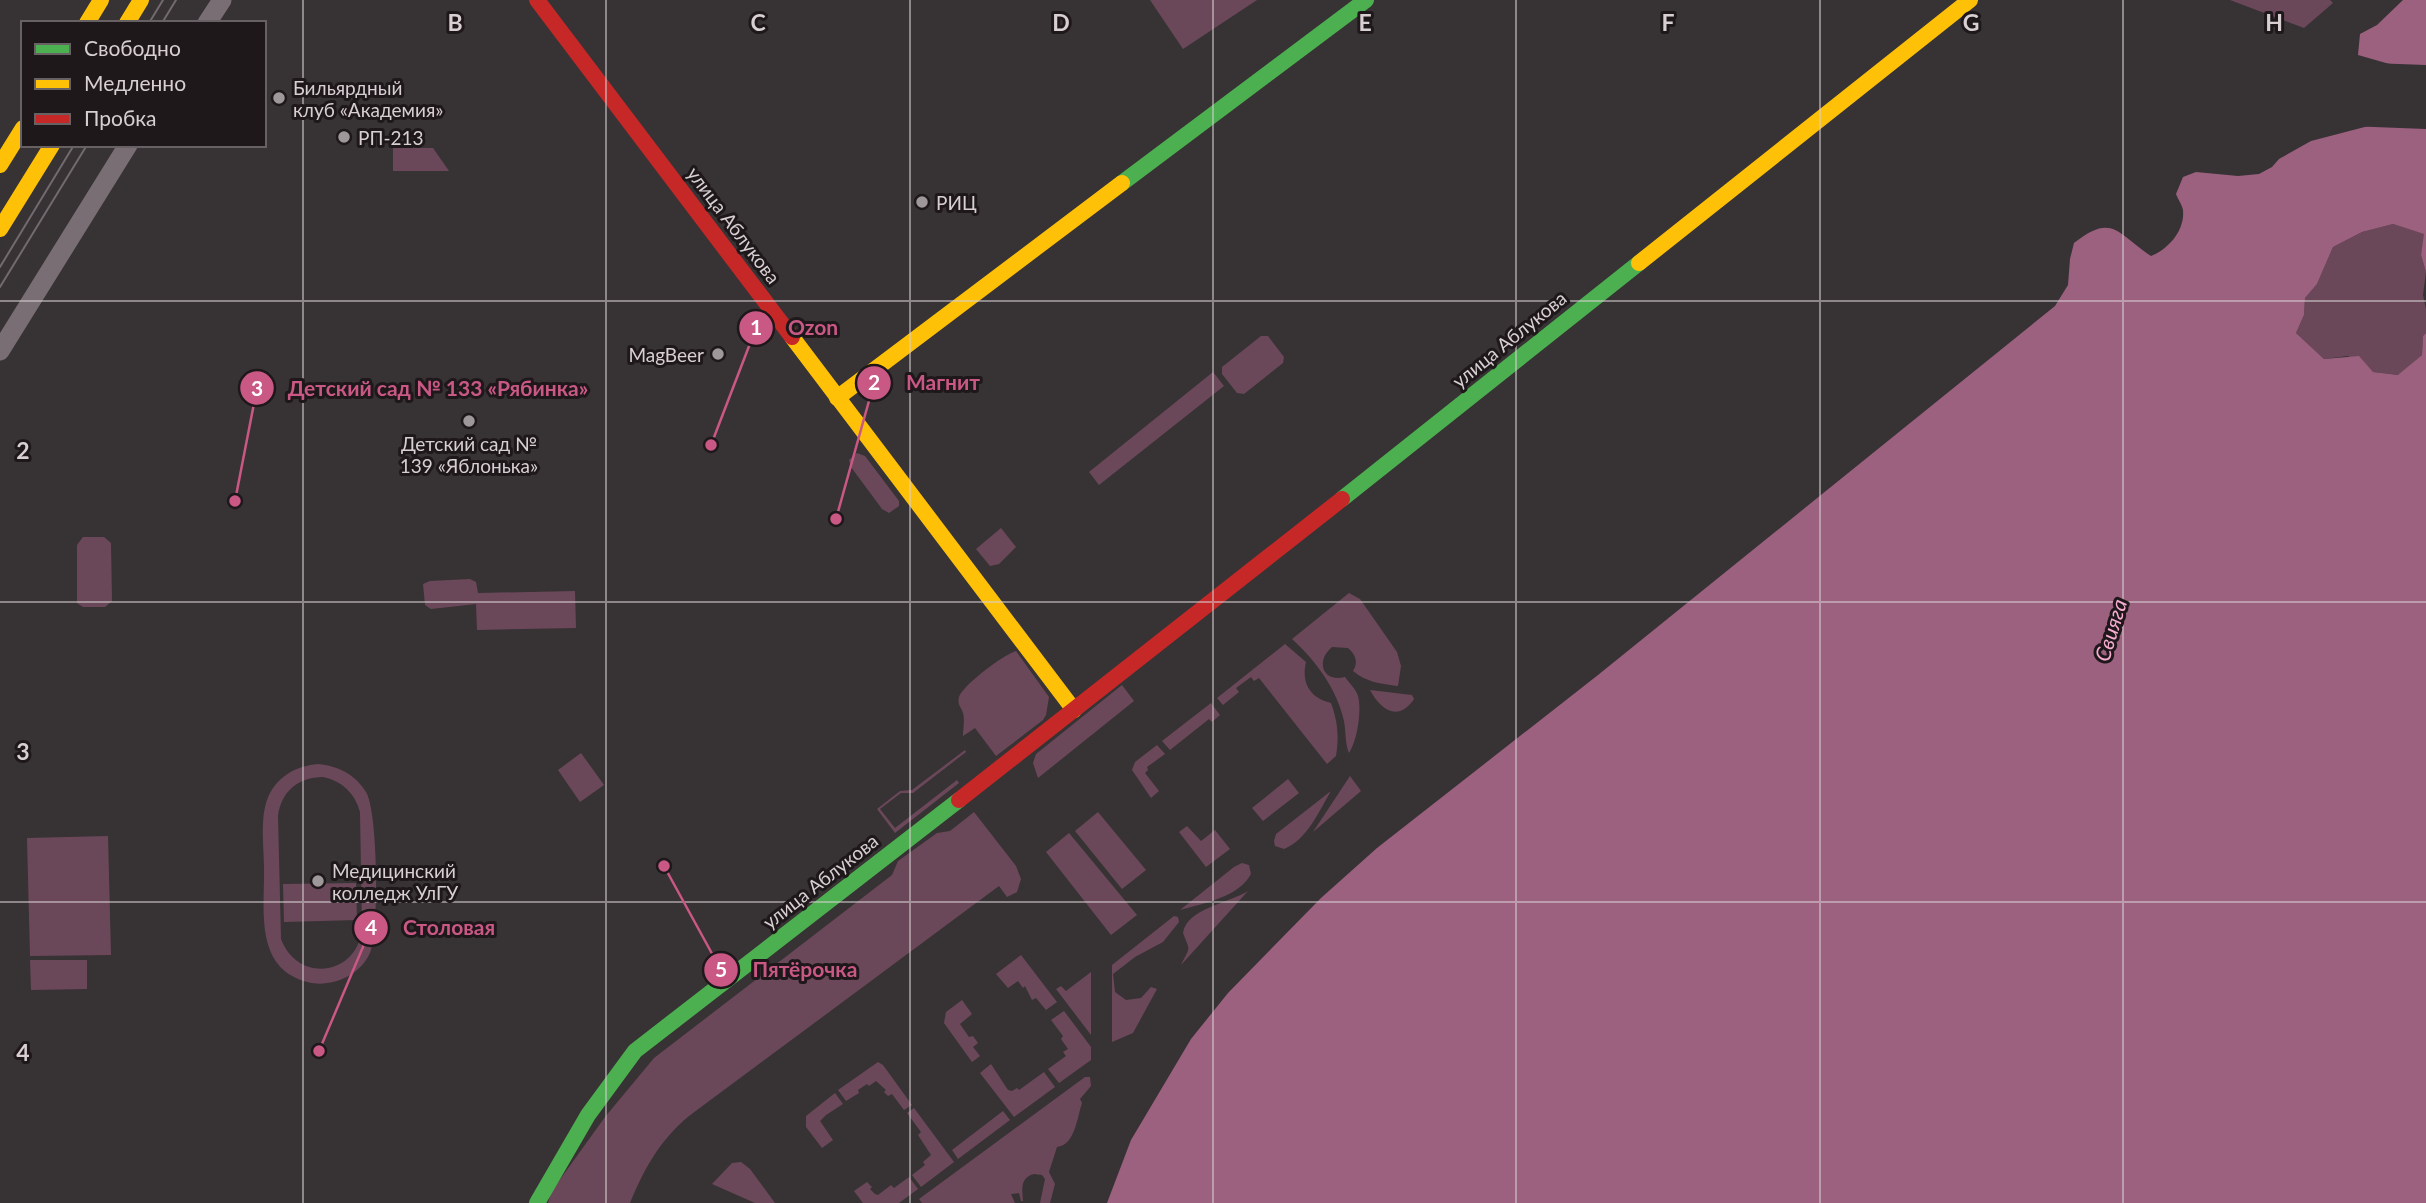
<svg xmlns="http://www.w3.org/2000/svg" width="2426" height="1203" font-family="Lato,sans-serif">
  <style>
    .green { fill: #6b4859; fill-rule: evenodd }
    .water { fill: #9d6180 }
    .pier { fill: #373234 }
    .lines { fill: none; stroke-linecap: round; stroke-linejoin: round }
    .street { stroke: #786e73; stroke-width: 19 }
    .fast { stroke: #4caf50; stroke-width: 16 }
    .slow { stroke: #ffc107; stroke-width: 16 }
    .jam { stroke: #c62828; stroke-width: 16 }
    .tram { stroke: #726a6e; stroke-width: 2 }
    .grid { fill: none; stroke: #d7cfd2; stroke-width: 2; stroke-opacity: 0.55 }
    .poi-dot { fill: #9f989b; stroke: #1e181b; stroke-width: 2.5 }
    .labels { text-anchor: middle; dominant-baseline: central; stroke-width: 6; stroke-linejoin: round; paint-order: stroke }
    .poi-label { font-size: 19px; fill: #d7cfd2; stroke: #1e181b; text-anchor: start }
    .street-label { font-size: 19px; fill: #d7cfd2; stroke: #1e181b }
    .water-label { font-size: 21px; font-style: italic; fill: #f7acd1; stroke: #1e181b }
    .grid-label { font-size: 23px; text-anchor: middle; font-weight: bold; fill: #d7cfd2; stroke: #1e181b; stroke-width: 6; stroke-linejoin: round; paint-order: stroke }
    .leader { fill: none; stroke: #c95885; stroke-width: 2.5 }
    .callout-dot { fill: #c95885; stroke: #1e181b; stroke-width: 2.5 }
    .mark-label { font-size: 21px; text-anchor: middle; font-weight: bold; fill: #fff }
    .callout-label { font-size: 21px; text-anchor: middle; font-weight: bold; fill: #c95885; stroke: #1e181b; stroke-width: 6; stroke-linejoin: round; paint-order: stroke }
  </style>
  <rect width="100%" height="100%" fill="#373234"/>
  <!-- green -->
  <g class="green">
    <polygon points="1150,0 1257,0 1183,49"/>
    <polygon points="2230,0 2330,0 2333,3 2304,28"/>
    <polygon points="393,148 433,148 449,171 393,171"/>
    <polygon points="2393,224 2425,234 2421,255 2426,272 2423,295 2426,309 2426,333 2423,336 2422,355 2399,375 2373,372 2348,356 2324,359 2296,333 2304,315 2305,298 2317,284 2333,247 2362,232"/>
    <polygon points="1261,336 1268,336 1284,357 1283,363 1244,394 1237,393 1222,374 1222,367"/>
    <polygon points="1213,372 1224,386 1099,485 1089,472"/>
    <polygon points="857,453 865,456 899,501 899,506 889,513 882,509 851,467 849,460"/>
    <polygon points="1001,528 1016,547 999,564 990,566 976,549"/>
    <polygon points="83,537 104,537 111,543 112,601 105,607 83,607 77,603 77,545"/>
    <polygon points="470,579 476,582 478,593 575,591 576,628 477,630 476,604 431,609 425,605 423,584 430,581"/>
    <path d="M1349 593 1360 599 1397 652 1401 666 1398 686C1381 684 1366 682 1353 671 1359 662 1355 654 1348 648L1332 647C1315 661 1323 683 1345 677 1349 683 1356 689 1358 696 1362 711 1357 741 1349 753 1345 744 1346 732 1344 721 1337 689 1316 661 1292 639Z"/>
    <path d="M1285 644 1306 662C1301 683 1310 698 1331 703 1338 722 1339 737 1336 756L1327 764 1259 678 1254 681 1251 677 1236 688 1239 692 1223 705 1217 698Z"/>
    <path d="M1016 651 1049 697 1046 715 1043 720 996 756 975 728 963 736C963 729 965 719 963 713 961 706 957 705 959 697 962 686 1004 654 1016 651Z"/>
    <polygon points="1122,685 1134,701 1038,778 1033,763 1036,754"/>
    <path d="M1370 690 1412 695 1414 699C1398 723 1380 709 1370 690Z"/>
    <polygon points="1211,703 1220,715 1212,722 1209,719 1170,750 1162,741"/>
    <polygon points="1157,745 1165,754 1147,767 1148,770 1145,773 1159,791 1151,798 1132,770 1135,762"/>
    <polygon points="965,750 966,752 913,793 901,793 880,809 895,828 957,780 959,783 895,833 877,809 900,791 912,790"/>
    <polygon points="581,753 604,785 580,802 558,770"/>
    <path d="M318 764C338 766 355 774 366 792 378 811 379 928 371 950 365 968 346 981 327 983 316 985 305 982 296 978 255 959 265 904 264 867 264 844 259 814 270 793 280 775 297 766 318 764ZM323 777C342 781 355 793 360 812L362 928C358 976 298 984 281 939L278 816C281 792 298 777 323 777Z"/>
    <polygon points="1350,776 1361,791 1313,832"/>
    <polygon points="1288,779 1299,793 1263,821 1252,808"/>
    <path d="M1331 791C1319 811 1307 840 1284 849L1275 846 1274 841 1276 834Z"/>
    <path d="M974 812 1016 866 1021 879 1017 892 1007 897 999 886 689 1116C660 1140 644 1169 630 1203H548L551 1192 605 1117 654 1058 892 875 898 861 937 833 950 831Z"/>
    <polygon points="1098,812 1146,870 1122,889 1075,831"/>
    <polygon points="1187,826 1201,841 1215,830 1230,849 1206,867 1179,832"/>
    <polygon points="1069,833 1137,915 1111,935 1046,852"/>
    <polygon points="108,836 111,955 30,956 27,838"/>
    <path d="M1242 863 1249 865 1251 874C1239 897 1204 903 1180 910L1234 867Z"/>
    <polygon points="356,883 357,920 284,922 283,884"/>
    <path d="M1248 891 1181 965C1191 945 1190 952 1183 933 1186 909 1229 903 1248 891Z"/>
    <polygon points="1174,916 1178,917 1179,922 1163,942 1135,957 1113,974 1115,992 1126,1000 1141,998 1151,987 1157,989 1133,1033 1112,1042 1112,965"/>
    <polygon points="1021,955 1057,1002 1046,1010 1036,998 1032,1000 1025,986 1023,988 1018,981 1008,988 996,974"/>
    <polygon points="87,960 87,989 31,990 30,960"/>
    <polygon points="1091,972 1091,1035 1056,989 1061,986 1066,991"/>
    <polygon points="962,1000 972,1014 960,1024 969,1037 973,1036 978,1043 973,1047 980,1056 972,1062 944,1023 946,1012"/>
    <polygon points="1064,1011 1091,1047 1091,1060 1059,1083 1048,1069 1066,1056 1063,1052 1068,1049 1061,1039 1063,1036 1051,1020"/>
    <polygon points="878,1062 883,1065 912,1105 904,1110 892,1094 888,1096 884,1092 886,1090 876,1081 869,1086 867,1084 858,1090 859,1093 846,1101 838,1090"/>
    <polygon points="991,1064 1008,1090 1012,1091 1017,1088 1019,1090 1044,1072 1055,1087 1014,1117 980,1073"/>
    <path d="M1085 1077H1090L1091 1086 1080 1099 1082 1103C1077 1118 1075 1145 1057 1147L1049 1172 1055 1184 1050 1203H1040L1045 1179 1042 1175 1034 1174C1020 1177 1022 1190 1023 1201H1021L1019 1193 1011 1194 1015 1203H922L919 1199Z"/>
    <polygon points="835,1093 843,1104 826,1115 820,1121 833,1140 822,1148 806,1127 806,1116"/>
    <polygon points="914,1108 954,1162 921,1187 912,1175 925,1165 923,1162 931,1155 918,1135 921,1132 907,1113"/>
    <polygon points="1003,1111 1010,1120 958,1159 952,1150"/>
    <polygon points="741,1162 750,1169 775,1203 755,1203 712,1184 732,1163"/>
    <polygon points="909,1177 918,1189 899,1203 863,1203 854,1191 867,1182 872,1187 870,1189 875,1194 878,1195 891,1185 894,1188"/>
  </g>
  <!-- water -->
  <g class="water">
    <polygon points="2403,0 2426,0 2426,81 2393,65 2358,55 2360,34 2377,25"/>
    <path d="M2426 111V272L2421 255 2424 234 2393 224 2362 232 2333 247 2317 284 2305 298 2304 315 2296 333 2324 359 2359 356 2373 372 2398 375 2422 355 2423 336 2426 333V1203H1107L1131 1140 1191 1039 1228 993 1321 898 1377 848 1598 675 2055 306 2068 285 2070 259 2074 243C2113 213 2116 233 2151 256 2168 249 2185 231 2183 210 2182 205 2178 199 2176 194L2183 177 2196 172 2238 176 2259 174 2272 167 2279 159 2311 141Z"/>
  </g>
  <!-- pier -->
  <g class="pier">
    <polygon points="2372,63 2426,65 2426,84 2416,84 2404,78 2392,68"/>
    <polygon points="2426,107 2426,129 2348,126 2381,120 2400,109"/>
  </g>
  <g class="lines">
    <!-- street -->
    <g class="street">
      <polyline points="207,23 222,0"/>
      <polyline points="0,351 128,145"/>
    </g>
    <!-- fast -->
    <g class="fast">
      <polyline points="1122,183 1366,0"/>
      <polyline points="1342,499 1639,263"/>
      <polyline points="537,1203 588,1115 635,1051 959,800"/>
    </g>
    <!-- slow -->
    <g class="slow">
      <polyline points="87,23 101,0"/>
      <polyline points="127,23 141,0"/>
      <polyline points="0,165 23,128"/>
      <polyline points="0,229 52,145"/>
      <polyline points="1639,263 1970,0"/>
      <polyline points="792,337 1074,710"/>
      <polyline points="837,398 1122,183"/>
    </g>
    <!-- jam -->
    <g class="jam">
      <polyline points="537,0 792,337"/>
      <polyline points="959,800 1342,499"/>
    </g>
    <!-- tram -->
    <g class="tram">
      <polyline points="149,23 163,0"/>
      <polyline points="162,23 176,0"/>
      <polyline points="0,267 74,145"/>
      <polyline points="0,287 87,145"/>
    </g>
  </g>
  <!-- grid -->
  <path class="grid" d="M303 0V1203M606 0V1203M910 0V1203M1213 0V1203M1516 0V1203M1820 0V1203M2123 0V1203M0 301H2426M0 602H2426M0 902H2426"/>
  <!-- markers -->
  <g class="poi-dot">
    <circle cx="279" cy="98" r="7"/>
    <circle cx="344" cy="137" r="7"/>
    <circle cx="922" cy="202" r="7"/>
    <circle cx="718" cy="354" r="7"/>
    <circle cx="469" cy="421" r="7"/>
    <circle cx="318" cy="881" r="7"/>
  </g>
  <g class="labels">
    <!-- poi labels -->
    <g class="poi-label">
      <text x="293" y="87">Бильярдный<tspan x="293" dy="22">клуб «Академия»</tspan></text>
      <text x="358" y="137">РП-213</text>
      <text x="936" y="202">РИЦ</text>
      <text x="704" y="354" text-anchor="end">MagBeer</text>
      <text x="469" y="443" text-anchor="middle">Детский сад №<tspan x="469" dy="22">139 «Яблонька»</tspan></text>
      <text x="332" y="870">Медицинский<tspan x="332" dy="22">колледж УлГУ</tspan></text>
    </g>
    <!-- street labels -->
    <g class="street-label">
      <text transform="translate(734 225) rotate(53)">улица Аблукова</text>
      <text transform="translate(1509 339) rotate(-39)">улица Аблукова</text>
      <text transform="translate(820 881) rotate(-38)">улица Аблукова</text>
    </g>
    <!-- water labels -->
    <g class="water-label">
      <text transform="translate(2110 630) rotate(-73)">Свияга</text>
    </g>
  </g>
  <g class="grid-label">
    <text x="455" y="31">B</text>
    <text x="758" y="31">C</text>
    <text x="1061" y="31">D</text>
    <text x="1365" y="31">E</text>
    <text x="1668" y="31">F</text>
    <text x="1971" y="31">G</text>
    <text x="2274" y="31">H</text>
    <text x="23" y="459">2</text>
    <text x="23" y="760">3</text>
    <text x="23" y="1061">4</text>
  </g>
  <!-- callouts -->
  <path class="leader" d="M711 445L756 328M836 519L874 383M235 501L257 388M319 1051L371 928M664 866L721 970"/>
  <g class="callout-dot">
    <circle cx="711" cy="445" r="7"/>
    <circle cx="836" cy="519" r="7"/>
    <circle cx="235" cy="501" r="7"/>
    <circle cx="319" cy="1051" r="7"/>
    <circle cx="664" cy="866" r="7"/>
    <circle cx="756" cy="328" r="18"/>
    <circle cx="874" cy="383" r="18"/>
    <circle cx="257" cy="388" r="18"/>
    <circle cx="371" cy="928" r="18"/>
    <circle cx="721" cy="970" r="18"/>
  </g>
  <g class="mark-label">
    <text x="756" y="335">1</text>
    <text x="874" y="390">2</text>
    <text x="257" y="396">3</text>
    <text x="371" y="935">4</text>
    <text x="721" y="977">5</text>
  </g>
  <g class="callout-label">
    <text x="813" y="335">Ozon</text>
    <text x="943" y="390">Магнит</text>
    <text x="438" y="396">Детский сад № 133 «Рябинка»</text>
    <text x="449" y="935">Столовая</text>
    <text x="805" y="977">Пятёрочка</text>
  </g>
  <!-- legend -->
  <rect x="21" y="21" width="245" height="126" fill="#1e181b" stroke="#686164" stroke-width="2"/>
  <rect x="35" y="44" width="35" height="10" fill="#4caf50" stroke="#686164" stroke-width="2"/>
  <text x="84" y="56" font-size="21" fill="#d7cfd2">Свободно</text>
  <rect x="35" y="79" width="35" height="10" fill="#ffc107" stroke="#686164" stroke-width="2"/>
  <text x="84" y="91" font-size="21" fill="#d7cfd2">Медленно</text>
  <rect x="35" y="114" width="35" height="10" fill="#c62828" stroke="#686164" stroke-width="2"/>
  <text x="84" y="126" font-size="21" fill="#d7cfd2">Пробка</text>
</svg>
